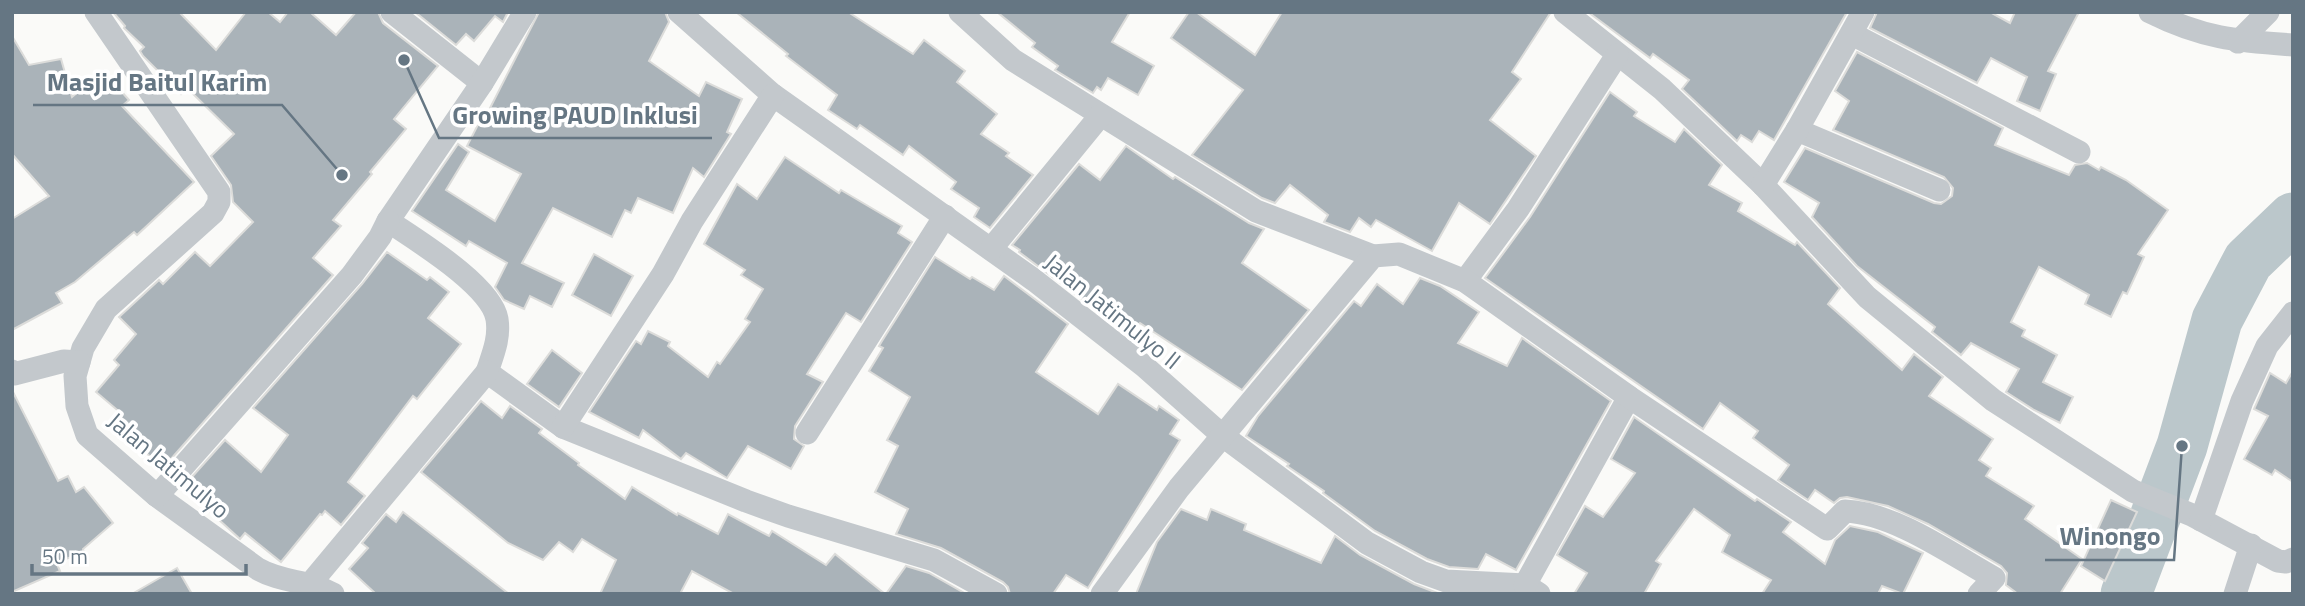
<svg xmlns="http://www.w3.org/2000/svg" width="2305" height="606" font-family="'Titillium Web',sans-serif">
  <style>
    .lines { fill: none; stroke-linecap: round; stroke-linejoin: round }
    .river { stroke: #bbc7cb; stroke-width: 51 }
    .building { fill: #aab3b9; stroke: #dcdcda; stroke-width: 2 }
    .street { stroke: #c3c8cc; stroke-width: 23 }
    .labels { text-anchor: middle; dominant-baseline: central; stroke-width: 7; stroke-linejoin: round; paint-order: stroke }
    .street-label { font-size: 24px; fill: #657683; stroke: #fff }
    .leader { fill: none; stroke: #657683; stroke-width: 2.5 }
    .callout-dot { fill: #657683; stroke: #fff; stroke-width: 2.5 }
    .callout-label { font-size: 26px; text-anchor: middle; font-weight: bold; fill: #657683; stroke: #fff; stroke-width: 7; stroke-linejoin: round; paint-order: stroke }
  </style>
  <rect width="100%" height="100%" fill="#fafaf8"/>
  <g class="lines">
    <!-- river -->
    <polyline class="river" points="2126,594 2182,446 2217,320 2248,261 2293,218"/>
  </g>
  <!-- building -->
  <g class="building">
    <polygon points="113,12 179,12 216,50 246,12 268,12 280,22 288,12 310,12 336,35 356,12 378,12 383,23 438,66 394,119 406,129 370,172 372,174 333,220 341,226 313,258 333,275 163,468 145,452 150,446 119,417 122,414 96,392 119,365 114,360 136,334 119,317 159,280 163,284 195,252 210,266 253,222 233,202 231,185 211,156 234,134 187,88 181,94 143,56 140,51 144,47 124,28 125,26"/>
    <polygon points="415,12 508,12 503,22 495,16 474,41 466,34 456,45"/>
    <polygon points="539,12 665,12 669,22 649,61 699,96 706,82 742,99 727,132 731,134 704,177 693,168 673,213 638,198 631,213 625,210 612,237 553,208 522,263 564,283 552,307 530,296 524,309 504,300 495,287 507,263 469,241 466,246 412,211 458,144 469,152 446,190 495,221 521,174 467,146 484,113 487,114"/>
    <polygon points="736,12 848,12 913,54 924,40 965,71 957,82 997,114 981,134 1009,153 1006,156 1033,175 990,228 974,217 979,208 951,189 956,182 909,146 903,155 860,125 857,129 828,110 837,95 786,56 788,54"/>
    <polygon points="997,12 1130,12 1112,42 1154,66 1138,95 1108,78 1101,90 1097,87 1093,93 1055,70 1058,66 1032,47 1035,43"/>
    <polygon points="1189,12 1196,12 1255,55 1282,12 1551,12 1512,72 1521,79 1490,120 1536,156 1490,224 1459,203 1432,251 1376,220 1371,227 1359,218 1350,232 1324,222 1328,215 1290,185 1275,203 1262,198 1192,155 1243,90 1171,38"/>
    <polygon points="1588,12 1847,12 1774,140 1759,131 1752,142 1741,135 1737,141 1682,89 1689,80 1653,54 1650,58"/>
    <polygon points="1877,12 1990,12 2010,23 2015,12 2079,12 2048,71 2056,74 2040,111 2017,101 2027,77 1991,58 1977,83 1870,28"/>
    <polygon points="12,36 29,65 61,59 72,97 103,71 129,100 122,106 194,182 137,235 134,232 75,282 56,293 62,303 12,330 12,219 49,196 12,154"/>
    <polygon points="1857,52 2003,128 1995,145 2069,175 2075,165 2087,163 2099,170 2101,167 2126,180 2168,210 2138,254 2144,257 2127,294 2123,292 2111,317 2085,304 2089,295 2039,267 2011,322 2025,330 2022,336 2057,355 2043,382 2073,397 2060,423 2034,410 2006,392 2019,369 1971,343 1961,355 1932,332 1935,327 1857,266 1812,217 1819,203 1784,182 1805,148 1934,203 1941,204 1952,196 1953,188 1944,177 1833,130 1849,101 1835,91"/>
    <polygon points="1610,92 1637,112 1634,116 1675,142 1684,129 1722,165 1709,185 1742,203 1738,211 1795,245 1797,242 1840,288 1828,304 1902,370 1914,354 1943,377 1929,396 1993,439 1979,460 1991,468 1986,476 2034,506 2025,519 2082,559 2060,594 2018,594 2006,585 2007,573 2001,566 1928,524 1888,506 1847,497 1840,498 1834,503 1815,490 1808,500 1778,480 1789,465 1753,438 1758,431 1720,403 1703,429 1485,278 1530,217"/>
    <polygon points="1126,146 1173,179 1175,177 1249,223 1264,229 1242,263 1309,310 1242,390 1140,323 1130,335 1019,252 1020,250 1012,245 1079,164 1100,180"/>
    <polygon points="785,157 839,193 841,190 902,226 898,233 912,242 861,322 846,313 807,374 823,382 795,426 794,439 804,446 791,469 748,446 727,478 686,453 681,459 643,430 639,438 589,412 636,341 641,344 648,331 670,342 668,346 708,377 717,362 720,364 750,322 745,319 763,289 741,275 745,270 704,244 737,184 757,199"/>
    <polygon points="387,252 427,280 430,277 449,292 428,318 461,344 417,399 413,396 348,482 365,496 341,525 325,511 322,515 320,514 281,562 245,533 240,539 183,487 225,440 261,472 288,435 253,408 362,284"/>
    <polygon points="594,254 633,276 611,316 572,295"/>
    <polygon points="935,257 970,279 972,277 994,290 1004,276 1068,324 1036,372 1098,414 1118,384 1157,410 1159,406 1179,420 1170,434 1180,440 1088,588 1066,575 1053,594 1010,594 1008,587 1003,582 941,548 896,534 908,509 875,492 898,446 887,440 910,397 869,371 883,348 879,346 882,341"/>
    <polygon points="1420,278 1440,286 1479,312 1458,343 1507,366 1522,338 1611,401 1516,570 1486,554 1478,569 1449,567 1427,559 1375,531 1323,493 1324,491 1287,466 1289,464 1246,436 1258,416 1354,301 1361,306 1377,284 1403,304"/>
    <polygon points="552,350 582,373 559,407 527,384"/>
    <polygon points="2293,371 2293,482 2275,470 2272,475 2244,459 2268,416 2254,409 2270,373 2286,383"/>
    <polygon points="12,390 58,481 68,476 76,492 84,487 113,523 83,549 84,553 56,562 60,571 12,592"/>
    <polygon points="481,401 502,418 510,406 542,429 539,433 579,463 578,465 625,499 632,487 677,515 678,513 718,534 728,514 769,536 772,531 826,565 835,554 885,594 734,594 692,571 680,594 600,594 616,560 582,539 573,552 559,542 543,560 508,543 421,472"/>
    <polygon points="1634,417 1755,501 1757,499 1791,522 1783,532 1825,564 1835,540 1850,526 1878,532 1923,553 1903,594 1882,586 1878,594 1762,594 1771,580 1722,552 1730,535 1694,509 1656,561 1661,564 1644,594 1574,594 1587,573 1557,555 1585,506 1603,517 1635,473 1611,459"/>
    <polygon points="2111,500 2137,512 2105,581 2081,566"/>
    <polygon points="1181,509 1207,520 1211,509 1246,524 1244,530 1321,563 1335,536 1360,555 1414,584 1440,594 1136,594 1157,542"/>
    <polygon points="403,512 509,594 376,594 349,569 368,548 362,543 386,514 396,522"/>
    <polygon points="906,566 929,573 966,594 886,594"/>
    <polygon points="177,568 192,594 132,594"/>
  </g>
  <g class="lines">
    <!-- street -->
    <g class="street">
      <path d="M96 12 219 192V202L213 213 106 309 83 348 75 376 77 406 87 435 157 496 258 569C282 583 309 580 333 594"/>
      <polyline points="392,12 482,83"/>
      <path d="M525 12 482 83 388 221C416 240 491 285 497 319 500 338 493 354 487 372L563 427 746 501 788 516 934 560 996 594"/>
      <polyline points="679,12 773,95 1034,280 1144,366 1223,436 1367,543 1421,572 1446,581 1525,585 1539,594"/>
      <polyline points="960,12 1013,60 1256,211 1373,256"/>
      <polyline points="1565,12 1662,89 1763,185 1867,297 1993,400 2133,491 2192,515 2278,561 2286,562 2293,559"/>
      <path d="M2150 12C2202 38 2236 41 2293 45"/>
      <polyline points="1852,34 2079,152"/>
      <polyline points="2238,42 2268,12"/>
      <polyline points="1797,130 1939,190"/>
      <polyline points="1763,185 1797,130 1863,12"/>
      <polyline points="991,249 1100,116"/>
      <polyline points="1465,281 1518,209 1617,55"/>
      <polyline points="12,371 14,374 64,361 79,362"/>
      <polyline points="563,427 663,274 692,221 773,95"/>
      <polyline points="807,433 945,216"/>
      <polyline points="157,496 352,275 380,237 388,221"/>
      <polyline points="2201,520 2242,401 2267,346 2293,313"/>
      <polyline points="310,584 487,372"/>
      <polyline points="1525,585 1629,397"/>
      <path d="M1102 594 1179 488 1373 256 1399 254 1465 281 1629 397 1827 529 1845 511C1894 513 1951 554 1994 578L1979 594"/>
      <polyline points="2235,594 2251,545"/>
    </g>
  </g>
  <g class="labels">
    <!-- street labels -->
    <g class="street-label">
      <text transform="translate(1113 311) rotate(39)">Jalan Jatimulyo II</text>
      <text transform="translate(169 465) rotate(40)">Jalan Jatimulyo</text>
    </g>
  </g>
  <!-- callouts -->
  <path class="leader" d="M342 175L282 105H33M404 60L439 138H712M2182 446L2174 560H2045"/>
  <g class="callout-dot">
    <circle cx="342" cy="175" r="7"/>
    <circle cx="404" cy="60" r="7"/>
    <circle cx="2182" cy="446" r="7"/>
  </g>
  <g class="callout-label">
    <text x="157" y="91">Masjid Baitul Karim</text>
    <text x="575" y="124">Growing PAUD Inklusi</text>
    <text x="2110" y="545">Winongo</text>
  </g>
  <!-- border -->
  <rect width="2305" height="606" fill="none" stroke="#657683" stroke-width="28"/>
  <!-- scale -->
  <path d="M32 564v10h214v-10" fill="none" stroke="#657683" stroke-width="3.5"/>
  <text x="42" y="564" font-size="21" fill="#657683" stroke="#ffffff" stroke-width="5" paint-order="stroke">50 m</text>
</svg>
